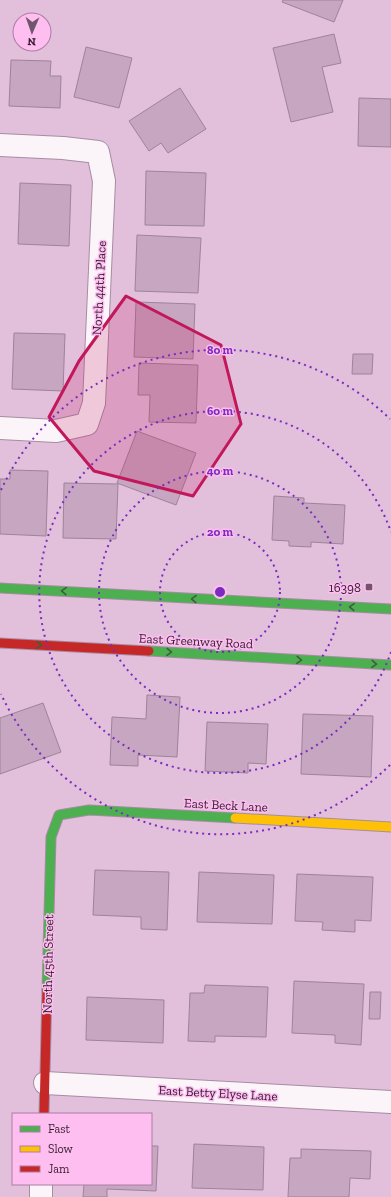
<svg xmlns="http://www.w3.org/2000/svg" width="391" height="1197" font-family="'Zilla Slab',serif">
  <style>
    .building { fill: #c7a6c1; stroke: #9d8498 }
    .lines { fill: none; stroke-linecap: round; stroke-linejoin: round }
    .street-casing { stroke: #a78ca2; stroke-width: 24 }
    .fast-casing { stroke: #a78ca2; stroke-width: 11 }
    .slow-casing { stroke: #a78ca2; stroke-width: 11 }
    .jam-casing { stroke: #a78ca2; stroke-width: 11 }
    .street { stroke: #fbf5fa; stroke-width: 22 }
    .fast { stroke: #4caf50; stroke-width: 9 }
    .slow { stroke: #ffc107; stroke-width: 9 }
    .jam { stroke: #c62828; stroke-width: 9 }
    .oneway { stroke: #3f5e3e }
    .marked { fill: #c2185b; fill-opacity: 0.2; stroke: #c2185b; stroke-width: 3; stroke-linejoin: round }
    .ring { fill: none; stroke: #7b2cbf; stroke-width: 2; stroke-dasharray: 2 4 }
    .poi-dot { fill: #71556b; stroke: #febef0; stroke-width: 1.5 }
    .labels { text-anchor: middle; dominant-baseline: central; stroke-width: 3; stroke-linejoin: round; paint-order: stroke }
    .street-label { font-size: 13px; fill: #341c2f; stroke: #febef0 }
    .poi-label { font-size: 13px; fill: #341c2f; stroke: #febef0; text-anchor: end }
    .centre { fill: #7b2cbf; stroke: #febef0; stroke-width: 2 }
    .ring-label { font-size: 12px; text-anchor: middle; font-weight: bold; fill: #7b2cbf; stroke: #febef0; stroke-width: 3; stroke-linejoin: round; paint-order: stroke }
  </style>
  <rect width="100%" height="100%" fill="#e2bfdb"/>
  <!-- building -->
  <g class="building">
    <polygon points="283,0 343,0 334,22 282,2"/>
    <polygon points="334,34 341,63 322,67 333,112 291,122 273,48"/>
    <polygon points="86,47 132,58 119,108 74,97"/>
    <polygon points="11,60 51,61 50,76 61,76 60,108 9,106"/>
    <polygon points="180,88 206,129 168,153 161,143 149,151 129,121"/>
    <polygon points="359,98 391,99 391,147 358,146"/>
    <polygon points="146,171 206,173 204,226 145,225"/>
    <polygon points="20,183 71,185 69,246 18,244"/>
    <polygon points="137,235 201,238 198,293 135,291"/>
    <polygon points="136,302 195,304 193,359 134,357"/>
    <polygon points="14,333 65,334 63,391 12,389"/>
    <polygon points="353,354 373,354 372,374 352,374"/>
    <polygon points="139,363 198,365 196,423 149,422 150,395 138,395"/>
    <polygon points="137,431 196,453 176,505 117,483"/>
    <polygon points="10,470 48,471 46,536 0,534 0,479 10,479"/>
    <polygon points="64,483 118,484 116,539 63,538"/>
    <polygon points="274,496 304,498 304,503 345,505 343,544 311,542 311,547 289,546 289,541 272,540"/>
    <polygon points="147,695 180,697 177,757 138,755 138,766 110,765 112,717 146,719"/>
    <polygon points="43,703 61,752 0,774 0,718"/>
    <polygon points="303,714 373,716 371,777 301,774"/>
    <polygon points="207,722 268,724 266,764 248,763 248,773 205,771"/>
    <polygon points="95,870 169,872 167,930 141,929 141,917 93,915"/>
    <polygon points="199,872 274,875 272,924 197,922"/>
    <polygon points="297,874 373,877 371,921 355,920 355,932 322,930 323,922 295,921"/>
    <polygon points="294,981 364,984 361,1045 335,1043 335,1035 292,1033"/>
    <polygon points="205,985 268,987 266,1037 215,1036 215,1042 188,1041 190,993 204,993"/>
    <polygon points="370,992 381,992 380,1019 369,1019"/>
    <polygon points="87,997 164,1000 163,1043 86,1040"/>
    <polygon points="194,1144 264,1147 263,1190 192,1188"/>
    <polygon points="151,1146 158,1146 156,1191 107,1189 107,1197 83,1197 84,1184 151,1184"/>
    <polygon points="301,1149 371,1151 370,1179 350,1178 349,1197 288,1197 290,1158 301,1158"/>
  </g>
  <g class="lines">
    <!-- street casing -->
    <g class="street-casing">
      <g id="street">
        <polyline points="0,145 63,148 98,152 104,181 94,403 87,424 56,431 0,428"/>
        <polyline points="45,1083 391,1102"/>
        <polyline points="41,1197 41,1184"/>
      </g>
    </g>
    <!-- fast casing -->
    <g class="fast-casing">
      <g id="fast">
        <polyline points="0,588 391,609"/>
        <polyline points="149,651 391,665"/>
        <polyline points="47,990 51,837 59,815 89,810 235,818"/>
      </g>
    </g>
    <!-- slow casing -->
    <g class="slow-casing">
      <polyline id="slow" points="235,818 391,827"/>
    </g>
    <!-- jam casing -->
    <g class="jam-casing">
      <g id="jam">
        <polyline points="0,643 149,651"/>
        <polyline points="44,1114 47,990"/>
      </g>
    </g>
    <!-- street -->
    <use href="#street" class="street"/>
    <!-- fast -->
    <use href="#fast" class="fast"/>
    <!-- slow -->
    <use href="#slow" class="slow"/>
    <!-- jam -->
    <use href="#jam" class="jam"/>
  </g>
  <!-- one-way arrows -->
  <defs><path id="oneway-chevron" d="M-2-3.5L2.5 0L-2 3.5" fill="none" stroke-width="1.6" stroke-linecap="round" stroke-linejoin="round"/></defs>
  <g class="oneway">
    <use href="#oneway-chevron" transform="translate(64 591) rotate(-177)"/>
    <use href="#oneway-chevron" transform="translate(194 599) rotate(-177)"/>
    <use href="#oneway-chevron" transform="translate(352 607) rotate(-177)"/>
    <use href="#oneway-chevron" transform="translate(39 645) rotate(3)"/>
    <use href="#oneway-chevron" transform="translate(169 652) rotate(3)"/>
    <use href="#oneway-chevron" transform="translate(299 660) rotate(3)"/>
    <use href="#oneway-chevron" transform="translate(374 664) rotate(3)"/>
  </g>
  <!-- marked area -->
  <path class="marked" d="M126 296 221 345 241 424 193 496 94 471 49 417 79 361Z"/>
  <!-- distance rings -->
  <g class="ring">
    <circle cx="220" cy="592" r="60"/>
    <circle cx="220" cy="592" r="121"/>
    <path d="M391 652A181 181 0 1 1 391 532"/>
    <path d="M390 765A242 242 0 0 1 1 694M1 490A242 242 0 0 1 390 419"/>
  </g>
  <!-- markers -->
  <rect class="poi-dot" x="365" y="583" width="8" height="8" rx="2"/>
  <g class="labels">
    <!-- street labels -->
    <g class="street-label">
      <text transform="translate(99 288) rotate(-87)">North 44th Place</text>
      <text transform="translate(196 641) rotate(3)">East Greenway Road</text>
      <text transform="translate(226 805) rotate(3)">East Beck Lane</text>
      <text transform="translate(48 964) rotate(-89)">North 45th Street</text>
      <text transform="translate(218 1093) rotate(3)">East Betty Elyse Lane</text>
    </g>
    <!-- poi labels -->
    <g class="poi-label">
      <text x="361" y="587">16398</text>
    </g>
  </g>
  <circle cx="220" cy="592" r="6" class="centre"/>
  <g class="ring-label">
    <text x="220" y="354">80 m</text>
    <text x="220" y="415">60 m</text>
    <text x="220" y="475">40 m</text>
    <text x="220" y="536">20 m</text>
  </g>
  <!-- legend -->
  <rect x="12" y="1113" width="140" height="72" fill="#febef0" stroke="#ad7da3"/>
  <rect x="20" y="1126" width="20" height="6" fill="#4caf50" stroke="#ad7da3"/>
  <text x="48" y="1133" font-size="12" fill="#341c2f">Fast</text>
  <rect x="20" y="1146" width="20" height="6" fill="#ffc107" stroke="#ad7da3"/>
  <text x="48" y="1153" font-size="12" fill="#341c2f">Slow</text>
  <rect x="20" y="1166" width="20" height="6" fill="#c62828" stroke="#ad7da3"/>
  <text x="48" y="1173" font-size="12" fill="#341c2f">Jam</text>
  <!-- north arrow -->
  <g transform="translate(32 32) rotate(182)"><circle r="19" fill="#febef0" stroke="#ad7da3"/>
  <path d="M0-3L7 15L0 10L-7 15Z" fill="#71556b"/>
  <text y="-6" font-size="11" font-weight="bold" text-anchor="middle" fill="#341c2f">N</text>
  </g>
</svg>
